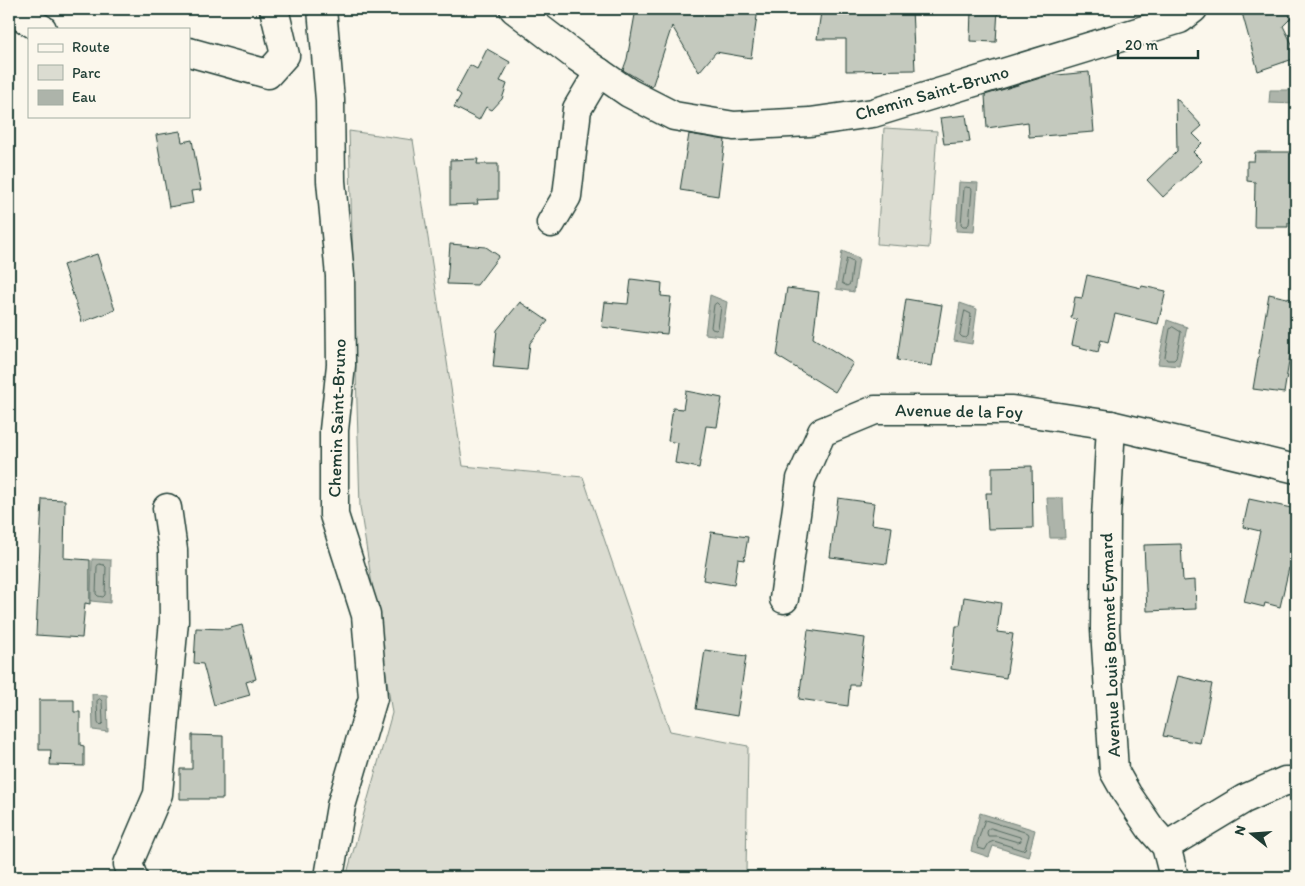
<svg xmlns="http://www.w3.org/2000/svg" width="1305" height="886" font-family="Itim,sans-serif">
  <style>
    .green { fill: #dbdcd1; stroke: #7d8c82 }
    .water { fill: #adb4aa; stroke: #74847b }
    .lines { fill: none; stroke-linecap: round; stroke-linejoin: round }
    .shore { stroke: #586d63; stroke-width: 1 }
    .building { fill: #c4c9be; stroke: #1f3d34 }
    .minor-casing { stroke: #1f3d34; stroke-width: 31 }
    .minor { stroke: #fbf7ec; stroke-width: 28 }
    .labels { text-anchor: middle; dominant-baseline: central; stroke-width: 4; stroke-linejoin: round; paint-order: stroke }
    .street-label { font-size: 18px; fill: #1f3d34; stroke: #fbf7ec }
  </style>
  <rect width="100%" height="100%" fill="#fbf7ec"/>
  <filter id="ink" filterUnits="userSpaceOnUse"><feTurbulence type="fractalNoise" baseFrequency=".02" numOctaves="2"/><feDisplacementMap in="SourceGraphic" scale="10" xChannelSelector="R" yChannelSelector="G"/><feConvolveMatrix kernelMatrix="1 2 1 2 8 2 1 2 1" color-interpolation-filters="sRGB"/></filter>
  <g filter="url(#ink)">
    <!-- green -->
    <g class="green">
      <polygon points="884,128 937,131 929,248 877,244"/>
      <polygon points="349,131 413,140 463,466 583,477 670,731 748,746 746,874 750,877 349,877 348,870 392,713 360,507"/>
    </g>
    <!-- water -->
    <g class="water">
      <polygon points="1270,90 1296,90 1296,104 1269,103"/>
      <polygon points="959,182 978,183 974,232 956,231"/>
      <polygon points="842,251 859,258 854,292 836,289"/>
      <polygon points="710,295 727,302 722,336 705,334"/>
      <polygon points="960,303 977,309 972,344 954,341"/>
      <polygon points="1167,320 1187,327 1179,366 1158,364"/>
      <polygon points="1047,498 1063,498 1065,538 1050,538"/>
      <polygon points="92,559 111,560 110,603 91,601"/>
      <polygon points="92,694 107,695 108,732 93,730"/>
      <polygon points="980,813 1035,830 1028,857 993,846 989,857 971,851"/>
    </g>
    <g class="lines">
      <!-- shore -->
      <g class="shore">
        <polygon points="966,187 971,188 972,190 969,224 967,226 963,226 961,224 964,189"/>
        <polygon points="847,259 853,262 850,284 847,286 842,283"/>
        <polygon points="717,303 721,307 718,328 716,330 712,329 711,327 714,305"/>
        <polygon points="965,311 971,314 968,336 966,338 962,337 960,335"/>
        <polygon points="1173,327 1181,332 1176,358 1174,360 1167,360 1165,357 1170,329"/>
        <polygon points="99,564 104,565 106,567 105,595 103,597 98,596 96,594 97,567"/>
        <polygon points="100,699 102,701 103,723 100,726 98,723 97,701"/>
        <polygon points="985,820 1028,833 1029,835 1025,849 1022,850 994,841 989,843 985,850 978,848 977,845"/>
        <polygon points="991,828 1020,837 1021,841 1018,842 997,836 988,836 987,833 988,829"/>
      </g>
    </g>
    <!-- building -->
    <g class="building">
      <polygon points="636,9 758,9 751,58 716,52 699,72 672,26 652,87 623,70 627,59"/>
      <polygon points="912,9 915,70 846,71 846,39 817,39 821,12"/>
      <polygon points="971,9 998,9 996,42 970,41"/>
      <polygon points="1241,9 1296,9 1296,13 1283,26 1296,52 1296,58 1258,71"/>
      <polygon points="487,49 510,62 500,81 507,84 502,99 492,110 486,107 479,120 454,107 461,95 456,91 470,65 477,69"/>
      <polygon points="1089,72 1094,132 1029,137 1028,122 987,128 985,95 1047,76"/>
      <polygon points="1176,98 1202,126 1193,134 1202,143 1193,152 1202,161 1163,197 1147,180 1177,151"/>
      <polygon points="966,115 970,142 944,144 940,118"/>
      <polygon points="180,131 182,142 192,140 201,190 191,191 193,203 169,207 156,135"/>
      <polygon points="689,134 725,140 718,196 680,190"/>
      <polygon points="1255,152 1296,152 1296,223 1288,223 1288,227 1254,227 1255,182 1247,181 1247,161 1254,161"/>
      <polygon points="478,159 477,164 498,164 498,199 477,200 478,204 450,205 450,160"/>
      <polygon points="450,244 486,247 499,256 477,285 447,284"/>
      <polygon points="97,254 115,310 82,322 63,265"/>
      <polygon points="1087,275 1141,288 1142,286 1166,291 1158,324 1115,314 1108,342 1101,340 1098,352 1072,345 1077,320 1071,318 1075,297 1082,298"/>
      <polygon points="631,279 662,283 661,296 671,297 667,334 656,333 656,334 602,327 605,302 628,304"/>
      <polygon points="787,288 819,292 813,338 853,363 835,392 777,356"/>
      <polygon points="1269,294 1296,300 1296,318 1284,393 1253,389"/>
      <polygon points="906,299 942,305 932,366 897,360"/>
      <polygon points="520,302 548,321 530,343 527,370 493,367 497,330"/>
      <polygon points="686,391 722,398 717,427 706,426 699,468 675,463 678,443 668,441 673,408 683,409"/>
      <polygon points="1032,466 1033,528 988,529 986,493 992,493 992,467"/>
      <polygon points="838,498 874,503 871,524 892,527 887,564 830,557"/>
      <polygon points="42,499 65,500 64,558 90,560 90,604 85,603 82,638 36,635"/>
      <polygon points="1249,499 1296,509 1296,548 1292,569 1289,568 1280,607 1265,603 1264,607 1244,602 1260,531 1243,527"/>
      <polygon points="711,532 748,537 744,560 738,559 734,585 703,580"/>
      <polygon points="1181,544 1183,581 1195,580 1196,609 1147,611 1144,545"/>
      <polygon points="964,597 1001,603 997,632 1013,634 1006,678 951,669 956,626 960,626"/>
      <polygon points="242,625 256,679 246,682 250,695 214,705 203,664 194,663 196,628 227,629"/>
      <polygon points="808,630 865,638 859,685 850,685 848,706 799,699"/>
      <polygon points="705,650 746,656 737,716 696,709"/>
      <polygon points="1178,676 1212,684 1200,743 1163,736"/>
      <polygon points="39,700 74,700 74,712 80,712 80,745 84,746 84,766 50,765 51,750 39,750"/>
      <polygon points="192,735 223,736 223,799 180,799 180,769 192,769"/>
    </g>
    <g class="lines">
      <!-- minor casing -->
      <g class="minor-casing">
        <g id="minor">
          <polyline points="9,9 42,29"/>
          <polyline points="322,9 330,100 331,181 340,276 341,365 334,430 334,515 366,615 373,698 341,806 329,877"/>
          <polyline points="514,9 577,57 629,93 674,116 734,126 810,122 873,113 1180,19 1193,9"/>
          <polyline points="189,52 268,74 285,55 274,9"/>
          <polyline points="551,223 567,196 577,109 599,72"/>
          <polyline points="1111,425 1106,518 1105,629 1114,771 1127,794 1151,829 1166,846 1174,877"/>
          <polyline points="784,599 801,479 822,432 875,410 1012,410 1111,425 1296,469"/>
          <polyline points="1166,846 1244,799 1285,781 1296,781"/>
          <polyline points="133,877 128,864 158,794 174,621 173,550 167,508"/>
        </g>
      </g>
      <!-- minor -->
      <use href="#minor" class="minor"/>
    </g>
  </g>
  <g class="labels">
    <!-- street labels -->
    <g class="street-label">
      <text transform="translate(932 93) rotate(-16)">Chemin Saint-Bruno</text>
      <text transform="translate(959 411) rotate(1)">Avenue de la Foy</text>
      <text transform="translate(337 418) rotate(-88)">Chemin Saint-Bruno</text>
      <text transform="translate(1110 645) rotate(-92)">Avenue Louis Bonnet Eymard</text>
    </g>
  </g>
  <!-- margin -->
  <rect width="1305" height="886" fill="none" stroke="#fbf7ec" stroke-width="30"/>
  <rect x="15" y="15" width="1275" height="856" fill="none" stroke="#1f3d34" stroke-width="2" filter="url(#ink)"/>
  <!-- legend -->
  <rect x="28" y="28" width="162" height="90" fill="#fbf7ec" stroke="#a3ada2"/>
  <rect x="38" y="44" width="25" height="8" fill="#fbf7ec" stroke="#a3ada2"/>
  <text x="72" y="52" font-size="15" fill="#1f3d34">Route</text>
  <rect x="38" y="65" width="25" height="15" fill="#dbdcd1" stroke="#a3ada2"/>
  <text x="72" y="78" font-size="15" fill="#1f3d34">Parc</text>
  <rect x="38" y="90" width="25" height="15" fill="#adb4aa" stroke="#a3ada2"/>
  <text x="72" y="102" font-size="15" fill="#1f3d34">Eau</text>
  <!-- north arrow -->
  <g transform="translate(1252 834) rotate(287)" stroke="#fbf7ec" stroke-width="4" paint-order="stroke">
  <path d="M0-4L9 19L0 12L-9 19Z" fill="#1f3d34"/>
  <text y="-8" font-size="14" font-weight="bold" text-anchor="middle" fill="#1f3d34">N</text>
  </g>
  <!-- scale -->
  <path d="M1118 50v8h80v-8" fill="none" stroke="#1f3d34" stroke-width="2.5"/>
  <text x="1125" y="50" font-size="15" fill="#1f3d34" stroke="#fbf7ec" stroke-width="4" paint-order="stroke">20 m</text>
</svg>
